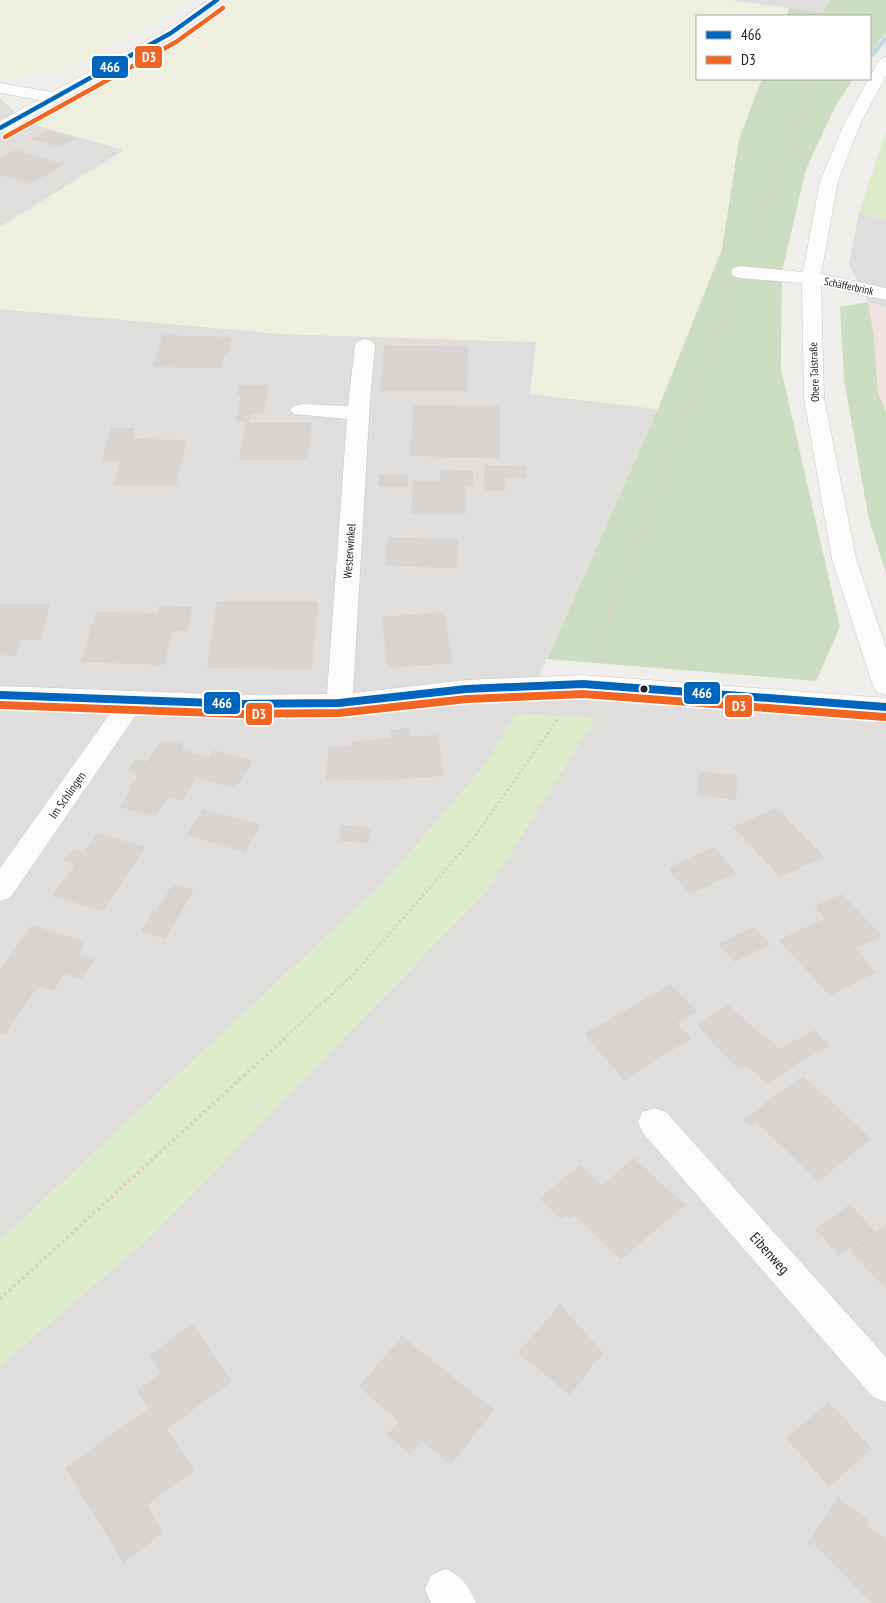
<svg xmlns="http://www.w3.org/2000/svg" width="886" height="1603" font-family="'PT Sans Narrow',sans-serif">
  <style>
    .residential { fill: #dfdedc }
    .commercial { fill: #f1e3e1 }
    .farmland { fill: #efefdf }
    .grass { fill: #ddeccb }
    .forest { fill: #cbdec1 }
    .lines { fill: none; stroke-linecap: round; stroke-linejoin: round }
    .stream { fill: #bfdbe3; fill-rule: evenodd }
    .building { fill: #d7d4d2 }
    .minor-casing { stroke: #c9c8c7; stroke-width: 1 }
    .path-far3 { stroke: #dccecd; stroke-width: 2; stroke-dasharray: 1 1; stroke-linecap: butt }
    .path-far2 { stroke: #dccecd; stroke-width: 2.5; stroke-dasharray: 2 2; stroke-linecap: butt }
    .path-far1 { stroke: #dccecd; stroke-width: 3; stroke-dasharray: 2.5 2.5; stroke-linecap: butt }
    .path { stroke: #dccecd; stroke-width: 4; stroke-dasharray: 3 3; stroke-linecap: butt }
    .minor { fill: #fdfcfc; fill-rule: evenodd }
    .bus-1-far1-casing { stroke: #fff; stroke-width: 7 }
    .bus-1-casing { stroke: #fff; stroke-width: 11 }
    .bus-2-far1-casing { stroke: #fff; stroke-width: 7 }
    .bus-2-casing { stroke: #fff; stroke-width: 11 }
    .bus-1-far1 { stroke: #0065bd; stroke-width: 4.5 }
    .bus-1 { stroke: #0065bd; stroke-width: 8 }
    .bus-2-far1 { stroke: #f26522; stroke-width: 4.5 }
    .bus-2 { stroke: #f26522; stroke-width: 8 }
    .bus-dot { fill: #222; stroke: #fff; stroke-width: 2 }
    .labels { text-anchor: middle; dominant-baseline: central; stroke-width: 4; stroke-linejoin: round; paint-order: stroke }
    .far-street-label { font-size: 11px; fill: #222; stroke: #fff }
    .street-label { font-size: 12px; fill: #222; stroke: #fff }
    .near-street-label { font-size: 15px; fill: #222; stroke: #fff }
    .line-badge { stroke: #fff; stroke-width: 2 }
    .badge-label { font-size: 14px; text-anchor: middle; font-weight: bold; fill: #fff }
  </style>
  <rect width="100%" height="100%" fill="#f0eeeb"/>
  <!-- residential -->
  <g class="residential">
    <polygon points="729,0 829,0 823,13"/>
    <polygon points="0,98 25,122 125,150 0,227"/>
    <polygon points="859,213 886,219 886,308 868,302 849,264"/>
    <polygon points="0,309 283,334 537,342 530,394 658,409 532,692 886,719 886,1603 0,1603"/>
  </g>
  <!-- commercial -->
  <polygon class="commercial" points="868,302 886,308 886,409 884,408 878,393 874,337"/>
  <!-- farmland -->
  <g class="farmland">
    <polygon points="0,0 188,0 163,17 56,74 0,78"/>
    <polygon points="235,0 729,0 789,8 786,16 697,16 697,79 762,79 739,139 722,249 658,409 530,394 536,342 283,334 0,309 0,227 124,150 25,122 180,40"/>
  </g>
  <!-- grass -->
  <g class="grass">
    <polygon points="886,132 886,219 859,213"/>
    <polygon points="516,713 596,718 487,891 152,1236 0,1366 0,1240 382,884 484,766"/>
  </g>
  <!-- forest -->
  <g class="forest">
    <polygon points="829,0 886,0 886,33 870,53 870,16 786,16 789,8 823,13"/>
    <polygon points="762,79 853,79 835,107 806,169 782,272 781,369 840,627 816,681 547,659 658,409 722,249 739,139"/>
    <polygon points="868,302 874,337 878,393 886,412 886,573 869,520 844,380 840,307"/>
  </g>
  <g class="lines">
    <!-- stream -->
    <polygon class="stream" points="886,35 886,42 873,57 870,58 870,53"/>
  </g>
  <!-- building -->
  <g class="building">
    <polygon points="47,130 76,138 60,147 31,139"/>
    <polygon points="15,150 64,164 31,184 0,175 0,159"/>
    <polygon points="162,335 232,337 228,356 223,357 220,368 153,367"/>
    <polygon points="384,345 468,346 467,391 380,391"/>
    <polygon points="238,385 269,385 264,414 251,414 249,423 312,423 307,460 239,460 246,422 236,422 240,396 236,396"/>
    <polygon points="414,405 500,406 500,458 410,456"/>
    <polygon points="111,428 135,428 132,439 187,440 176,486 113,485 120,461 102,461"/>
    <polygon points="485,465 526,466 526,478 506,478 505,491 483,491"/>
    <polygon points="441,470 473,471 473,486 466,486 466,514 411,514 413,481 440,481"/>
    <polygon points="379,474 408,474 408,487 378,487"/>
    <polygon points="388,537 459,539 457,568 386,566"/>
    <polygon points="217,601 318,601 312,669 207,668"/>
    <polygon points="0,604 50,604 41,640 21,640 16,656 0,655"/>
    <polygon points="159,606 192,607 187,631 172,631 164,665 81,662 96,612 157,613"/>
    <polygon points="444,612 453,663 388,668 381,617"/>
    <polygon points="410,728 411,737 438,735 443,776 370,781 369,779 325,781 329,747 351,746 351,742 391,738 390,730"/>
    <polygon points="169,741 183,744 183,750 208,757 213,750 253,761 235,788 197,778 181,801 168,797 155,817 119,807 132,787 129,787 138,774 127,771 136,759 146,762 159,743"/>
    <polygon points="700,771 738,776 736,800 697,795"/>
    <polygon points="777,808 824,857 780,877 733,827"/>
    <polygon points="203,809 261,825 245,852 186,835"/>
    <polygon points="341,825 372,827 369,843 339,841"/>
    <polygon points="97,833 146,847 103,911 52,896 75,865 63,861 72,849 84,852"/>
    <polygon points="714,847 736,873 690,894 668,868"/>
    <polygon points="173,884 194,890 165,939 141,931 153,910 156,911"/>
    <polygon points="842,894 882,936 855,949 876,972 830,996 779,940 825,918 814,906"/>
    <polygon points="32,925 86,942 78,955 94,960 81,979 65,974 53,991 38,986 5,1035 0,1034 0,970"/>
    <polygon points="753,927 770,945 734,962 719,944"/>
    <polygon points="671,984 697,1011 677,1023 692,1038 624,1080 584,1034"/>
    <polygon points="728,1005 779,1049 815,1030 829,1046 799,1062 768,1085 746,1065 738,1069 696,1024"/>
    <polygon points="803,1076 872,1139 818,1181 756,1122 750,1126 743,1119"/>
    <polygon points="634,1158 685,1205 621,1260 575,1216 571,1220 566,1216 562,1220 539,1198 581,1165 602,1185"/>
    <polygon points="850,1204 875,1231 839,1256 815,1229"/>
    <polygon points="886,1224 886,1289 850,1250"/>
    <polygon points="560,1304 603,1353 570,1395 518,1353"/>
    <polygon points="192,1324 232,1381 167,1429 195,1470 147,1505 164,1532 124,1563 65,1468 149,1408 137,1390 161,1373 149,1356"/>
    <polygon points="402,1336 494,1410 451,1465 422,1440 410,1455 387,1435 399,1421 359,1387"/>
    <polygon points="828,1402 872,1449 829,1487 786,1438"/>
    <polygon points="838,1497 869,1521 866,1526 886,1540 886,1603 871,1603 813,1542 810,1547 807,1544"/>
  </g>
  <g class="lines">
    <!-- minor casing -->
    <g class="minor-casing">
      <g id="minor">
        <polygon points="208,0 224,0 176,36 6,132 0,133 0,121 39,100 0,93 0,83 52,92 166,30"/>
        <polygon points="886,57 886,76 861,122 838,181 821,274 886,288 886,300 821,286 824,398 856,559 886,648 886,695 877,692 873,686 832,559 804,398 802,283 740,278 733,276 731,272 733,268 740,266 803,272 820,181 845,122 878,62 881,59"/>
        <polygon points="365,339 372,341 375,345 370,400 353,693 466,680 583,675 886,698 886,716 583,693 466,698 339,712 241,713 140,709 10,898 0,901 0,868 114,708 0,704 0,686 241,695 327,694 347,419 294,414 290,410 294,406 301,404 348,406 355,345 358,341"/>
        <polygon points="654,1108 666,1112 886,1357 886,1402 873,1397 642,1132 638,1122 642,1112"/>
        <path d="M445 1569C462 1576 469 1586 476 1603H431L425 1589 431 1575Z"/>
      </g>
    </g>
    <!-- path-far3 -->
    <g class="path-far3">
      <polyline points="841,16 848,0"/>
      <polyline points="751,244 815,79"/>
    </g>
    <!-- path-far2 -->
    <polyline class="path-far2" points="614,602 730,298"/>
    <!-- path-far1 -->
    <g class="path-far1">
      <polyline points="595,652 615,600"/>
      <polyline points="283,1039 353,975 475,836 558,719"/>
    </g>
    <!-- path -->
    <polyline class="path" points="0,1299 285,1038"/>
    <!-- minor -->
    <use href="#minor" class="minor"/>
    <!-- bus-1-far1 casing -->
    <g class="bus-1-far1-casing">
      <polyline id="bus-1-far1" points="0,128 171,33 217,0"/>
    </g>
    <!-- bus-1 casing -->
    <g class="bus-1-casing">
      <polyline id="bus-1" points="0,695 241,704 339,703 466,689 583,684 886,707"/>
    </g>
    <!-- bus-2-far1 casing -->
    <g class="bus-2-far1-casing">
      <polyline id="bus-2-far1" points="5,137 176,42 223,8"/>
    </g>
    <!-- bus-2 casing -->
    <g class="bus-2-casing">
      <polyline id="bus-2" points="0,705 241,714 339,713 467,699 583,694 885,717"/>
    </g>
    <!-- bus-1-far1 -->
    <use href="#bus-1-far1" class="bus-1-far1"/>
    <!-- bus-1 -->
    <use href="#bus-1" class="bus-1"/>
    <!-- bus-2-far1 -->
    <use href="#bus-2-far1" class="bus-2-far1"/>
    <!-- bus-2 -->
    <use href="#bus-2" class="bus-2"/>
  </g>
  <!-- markers -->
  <circle class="bus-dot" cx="644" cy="689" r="4.5"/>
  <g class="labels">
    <!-- far-street labels -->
    <g class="far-street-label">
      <text transform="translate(849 286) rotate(12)">Schäfferbrink</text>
      <text transform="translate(814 372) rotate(-92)">Obere Talstraße</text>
    </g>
    <!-- street labels -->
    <g class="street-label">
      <text transform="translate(349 551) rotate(-86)">Westerwinkel</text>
      <text transform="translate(67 795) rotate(-55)">Im Schlingen</text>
    </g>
    <!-- near-street labels -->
    <g class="near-street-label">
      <text transform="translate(770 1253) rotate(48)">Eibenweg</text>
    </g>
  </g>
  <g class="line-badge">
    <rect x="134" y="45" width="29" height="24" rx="5" fill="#f26522"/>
    <rect x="91" y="55" width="38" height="24" rx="5" fill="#0065bd"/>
    <rect x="683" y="681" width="38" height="24" rx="5" fill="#0065bd"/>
    <rect x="203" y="691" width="38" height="24" rx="5" fill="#0065bd"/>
    <rect x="724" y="694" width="29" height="24" rx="5" fill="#f26522"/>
    <rect x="245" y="702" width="28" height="24" rx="5" fill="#f26522"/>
  </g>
  <g class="badge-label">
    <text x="149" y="62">D3</text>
    <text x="110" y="72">466</text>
    <text x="702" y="698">466</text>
    <text x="222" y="708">466</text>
    <text x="739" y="711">D3</text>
    <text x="259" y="719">D3</text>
  </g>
  <!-- legend -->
  <rect x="696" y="15" width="175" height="65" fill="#ffffff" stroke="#a7a7a7"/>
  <rect x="706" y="31" width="25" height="8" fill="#0065bd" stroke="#a7a7a7"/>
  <text x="741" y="40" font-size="15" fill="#222222">466</text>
  <rect x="706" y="56" width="25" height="8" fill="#f26522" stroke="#a7a7a7"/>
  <text x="741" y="65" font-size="15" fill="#222222">D3</text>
</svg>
